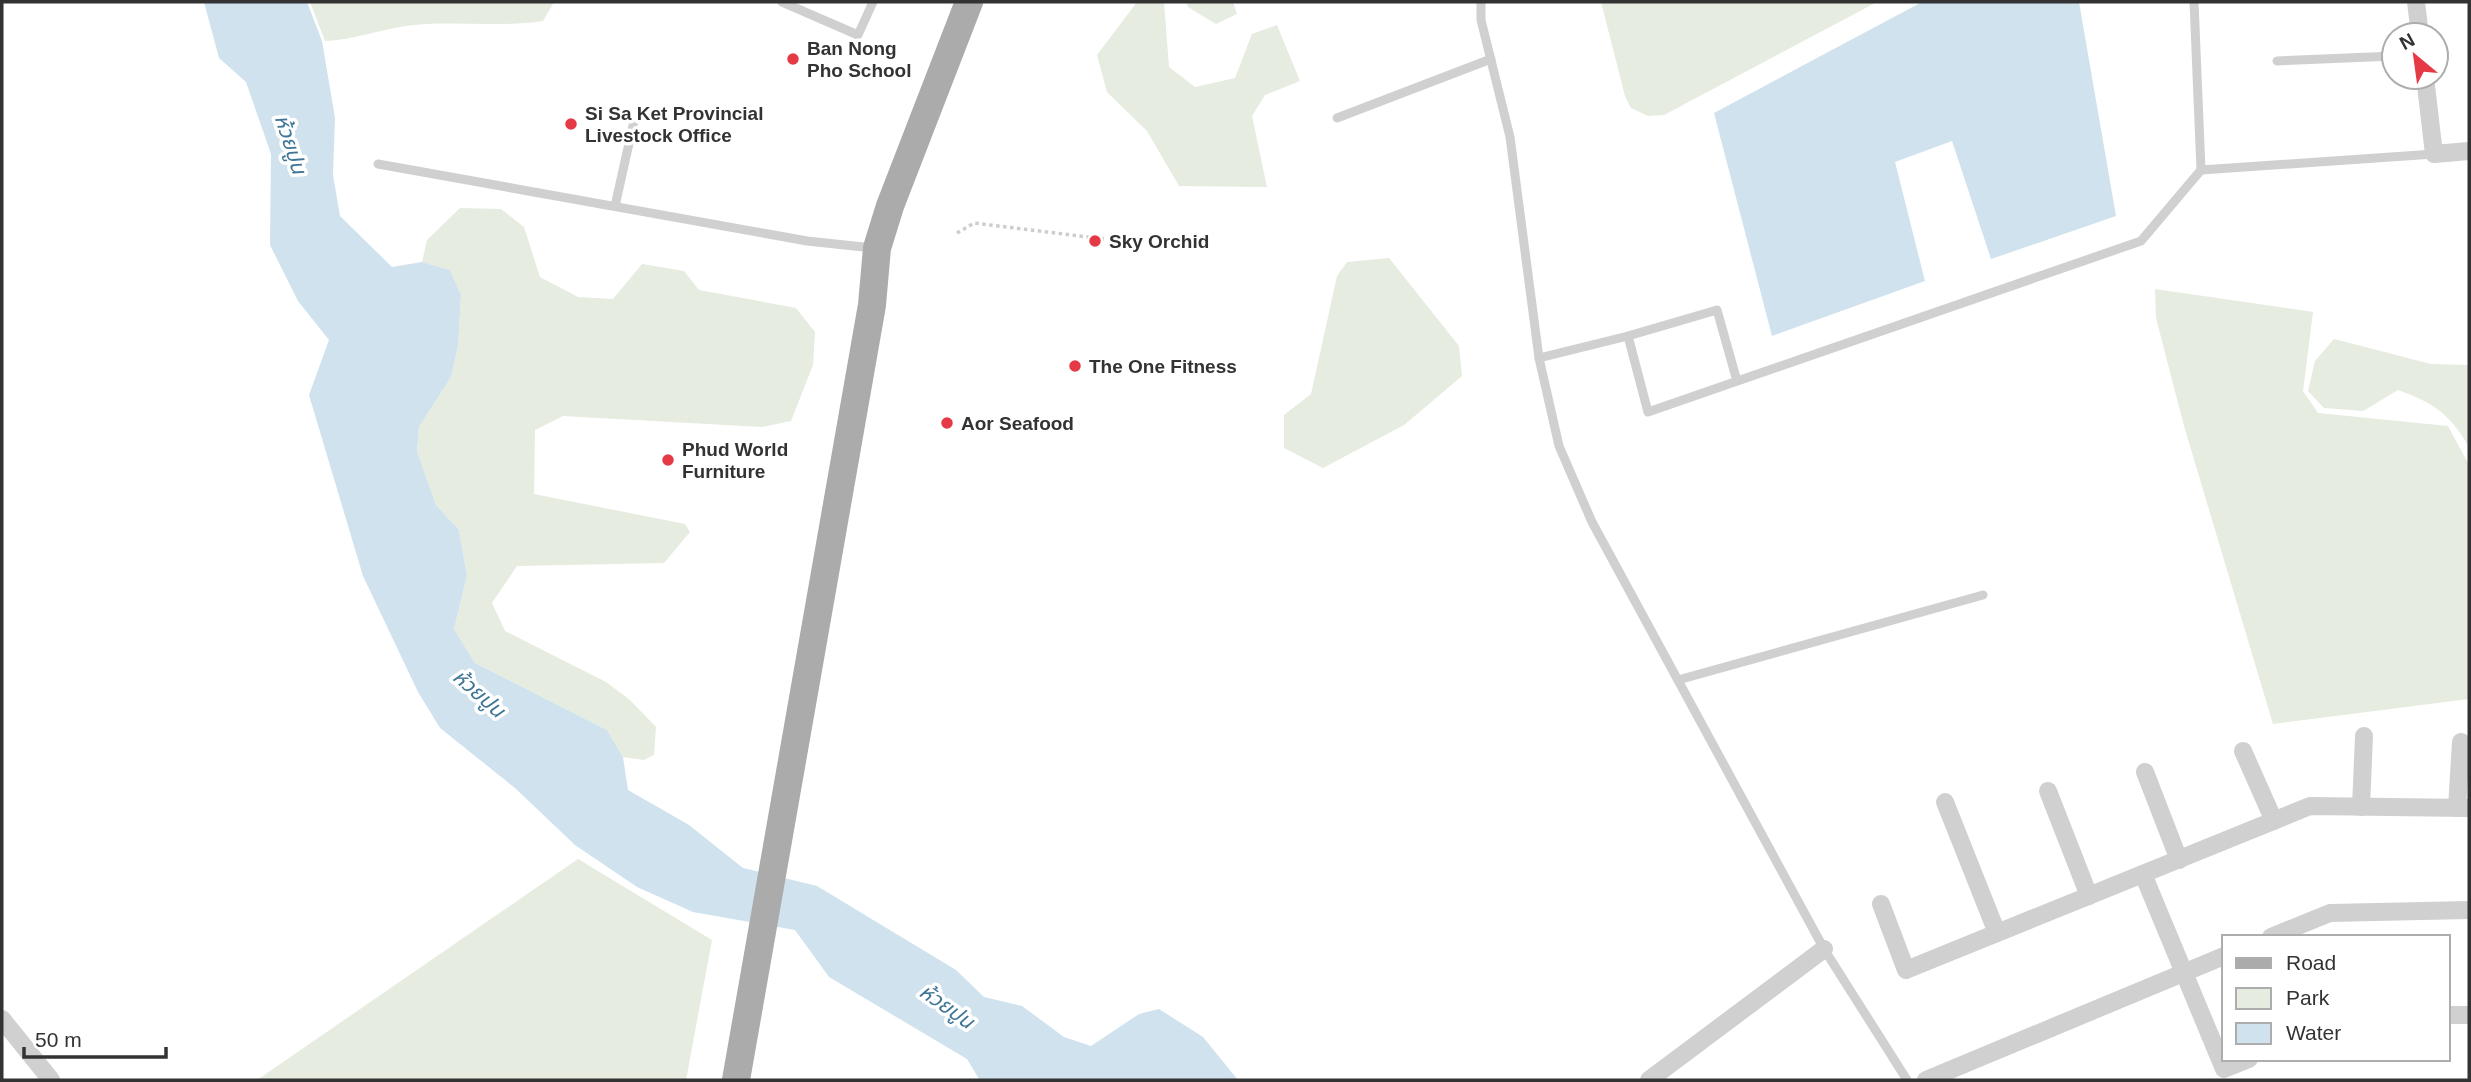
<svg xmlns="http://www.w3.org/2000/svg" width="2471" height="1082" font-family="Helvetica,'Noto Sans Thai',sans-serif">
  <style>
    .green { fill: #e6ecdf }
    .water { fill: #cfe2ee }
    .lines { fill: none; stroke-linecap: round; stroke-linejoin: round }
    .path { stroke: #cdcdcd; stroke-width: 3.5; stroke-dasharray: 3.5 3.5; stroke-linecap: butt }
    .service { stroke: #d0d0d0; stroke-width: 9 }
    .minor { stroke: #d0d0d0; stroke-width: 18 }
    .primary { stroke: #ababab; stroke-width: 28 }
    .poi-dot { fill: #e63946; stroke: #fff; stroke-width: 2.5 }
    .labels { text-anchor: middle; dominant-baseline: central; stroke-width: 7; stroke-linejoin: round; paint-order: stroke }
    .poi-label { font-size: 19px; font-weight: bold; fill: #333; stroke: #fff; text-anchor: start }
    .water-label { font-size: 21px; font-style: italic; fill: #3f7597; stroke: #fff }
  </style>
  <rect width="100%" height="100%" fill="#fff"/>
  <!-- green -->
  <g class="green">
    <path d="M310 2H554L543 21C497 28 450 20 406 26 378 30 353 40 325 41Z"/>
    <polygon points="1137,2 1164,2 1169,67 1195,87 1235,78 1252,34 1277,25 1300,81 1265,95 1252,116 1267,187 1179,186 1147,131 1107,92 1097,55"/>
    <polygon points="1186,2 1233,2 1237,14 1216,24 1188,7"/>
    <polygon points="1601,2 1877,2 1664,115 1648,116 1631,108 1625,96"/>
    <polygon points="460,208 501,209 524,227 540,277 578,297 613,299 642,264 684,271 699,290 796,308 815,332 813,365 791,421 762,427 563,416 535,430 534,494 685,524 690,532 664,563 517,566 492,603 505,631 606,682 630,700 656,727 654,755 644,760 623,757 607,730 475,663 454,629 467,576 459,530 436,505 417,453 419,427 451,377 458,346 461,295 450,270 422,262 427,240"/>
    <polygon points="1389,258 1459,346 1462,376 1404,425 1323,468 1284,448 1284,415 1311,394 1337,276 1347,262"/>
    <polygon points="2155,289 2313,312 2303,391 2318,413 2448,426 2469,465 2469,699 2273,724 2184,426 2156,318"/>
    <path d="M2334 339 2431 364 2469 365V447C2450 414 2434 403 2398 390L2363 411 2324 408 2308 391 2315 361Z"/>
    <polygon points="578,859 712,940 686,1080 257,1080"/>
  </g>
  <!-- water -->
  <g class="water">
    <polygon points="204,2 307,2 322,41 335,118 333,175 340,216 392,267 422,262 450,270 461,295 458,346 451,377 419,427 417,452 436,505 459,530 467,576 454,629 475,663 607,730 623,757 628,790 689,825 743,868 817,886 956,970 984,997 1022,1006 1064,1037 1091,1046 1139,1014 1159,1009 1203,1037 1238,1080 979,1079 967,1059 829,977 795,930 693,912 637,887 575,845 515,788 440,728 418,692 363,576 309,395 329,340 298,301 270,245 271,154 246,82 219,58"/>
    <polygon points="1922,2 2079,2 2116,216 1991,259 1952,141 1895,162 1925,281 1772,336 1714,113"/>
  </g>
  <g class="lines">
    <!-- path -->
    <polyline class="path" points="957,233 974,223 1104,239"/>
    <!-- service -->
    <g class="service">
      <polyline points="782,2 858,35 873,2"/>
      <polyline points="1481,2 1481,20 1510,137 1539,358 1559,446 1592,522 1824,949 1907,1080"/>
      <polyline points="2277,61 2394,56"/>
      <polyline points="1337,118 1491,59"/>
      <polyline points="378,164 807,241 873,248"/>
      <polyline points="2201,170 2434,154"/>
      <polyline points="615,206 634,121"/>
      <polyline points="1539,358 1628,336"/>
      <polyline points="1737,381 1717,310 1628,336 1648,412 2141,241 2201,170 2194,2"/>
      <polyline points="1678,680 1983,595"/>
    </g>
    <!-- minor -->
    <g class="minor">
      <polyline points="2416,2 2420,35"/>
      <polyline points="2425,77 2434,154 2469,151"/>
      <polyline points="2243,751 2274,821"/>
      <polyline points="2145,772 2179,860"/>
      <polyline points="2048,791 2089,896"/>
      <polyline points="1945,802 1997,933"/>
      <polyline points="2361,807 2364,736"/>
      <polyline points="2457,808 2461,742"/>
      <polyline points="2143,874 2224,1069 2249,1059"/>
      <polyline points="1881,904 1906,970 2310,806 2469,808"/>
      <polyline points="2271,937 2330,913 2469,910"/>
      <polyline points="2448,1015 2469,1015"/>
      <polyline points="2,1019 51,1080"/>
      <polyline points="1649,1080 1824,949"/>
      <polyline points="1926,1080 2224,956"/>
    </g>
    <!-- primary -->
    <polyline class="primary" points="736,1080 872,305 877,248 890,206 969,2"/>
  </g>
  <!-- markers -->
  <g class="poi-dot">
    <circle cx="793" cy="59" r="7"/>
    <circle cx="571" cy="124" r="7"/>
    <circle cx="1095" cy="241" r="7"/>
    <circle cx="1075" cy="366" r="7"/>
    <circle cx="947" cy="423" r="7"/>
    <circle cx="668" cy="460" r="7"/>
  </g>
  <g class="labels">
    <!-- poi labels -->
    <g class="poi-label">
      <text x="807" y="48">Ban Nong<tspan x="807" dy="22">Pho School</tspan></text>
      <text x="585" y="113">Si Sa Ket Provincial<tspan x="585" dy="22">Livestock Office</tspan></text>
      <text x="1109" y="241">Sky Orchid</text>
      <text x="1089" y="366">The One Fitness</text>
      <text x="961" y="423">Aor Seafood</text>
      <text x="682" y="449">Phud World<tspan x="682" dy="22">Furniture</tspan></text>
    </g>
    <!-- water labels -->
    <g class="water-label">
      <text transform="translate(291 144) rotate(72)">ห้วยปูน</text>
      <text transform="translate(479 693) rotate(41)">ห้วยปูน</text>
      <text transform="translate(947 1006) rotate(35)">ห้วยปูน</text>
    </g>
  </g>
  <!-- border -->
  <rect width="2471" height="1082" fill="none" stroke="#333333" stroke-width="7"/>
  <!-- legend -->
  <rect x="2222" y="935" width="228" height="126" fill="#ffffff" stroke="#adadad" stroke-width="2"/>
  <rect x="2236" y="958" width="35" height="10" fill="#ababab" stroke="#adadad" stroke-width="2"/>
  <text x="2286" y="970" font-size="21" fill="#333333">Road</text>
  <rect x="2236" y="988" width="35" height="21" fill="#e6ecdf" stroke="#adadad" stroke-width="2"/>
  <text x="2286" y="1005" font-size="21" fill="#333333">Park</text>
  <rect x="2236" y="1023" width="35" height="21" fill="#cfe2ee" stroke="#adadad" stroke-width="2"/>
  <text x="2286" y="1040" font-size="21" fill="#333333">Water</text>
  <!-- north arrow -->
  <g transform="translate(2415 56) rotate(331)"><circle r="33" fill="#ffffff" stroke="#adadad" stroke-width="2"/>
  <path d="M0-5L12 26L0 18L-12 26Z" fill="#e63946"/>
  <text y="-10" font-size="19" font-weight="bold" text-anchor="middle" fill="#333333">N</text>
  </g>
  <!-- scale -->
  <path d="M24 1047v10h142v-10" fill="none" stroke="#333333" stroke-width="3.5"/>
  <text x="35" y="1047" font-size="21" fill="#333333" stroke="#ffffff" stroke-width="5" paint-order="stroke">50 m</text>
</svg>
